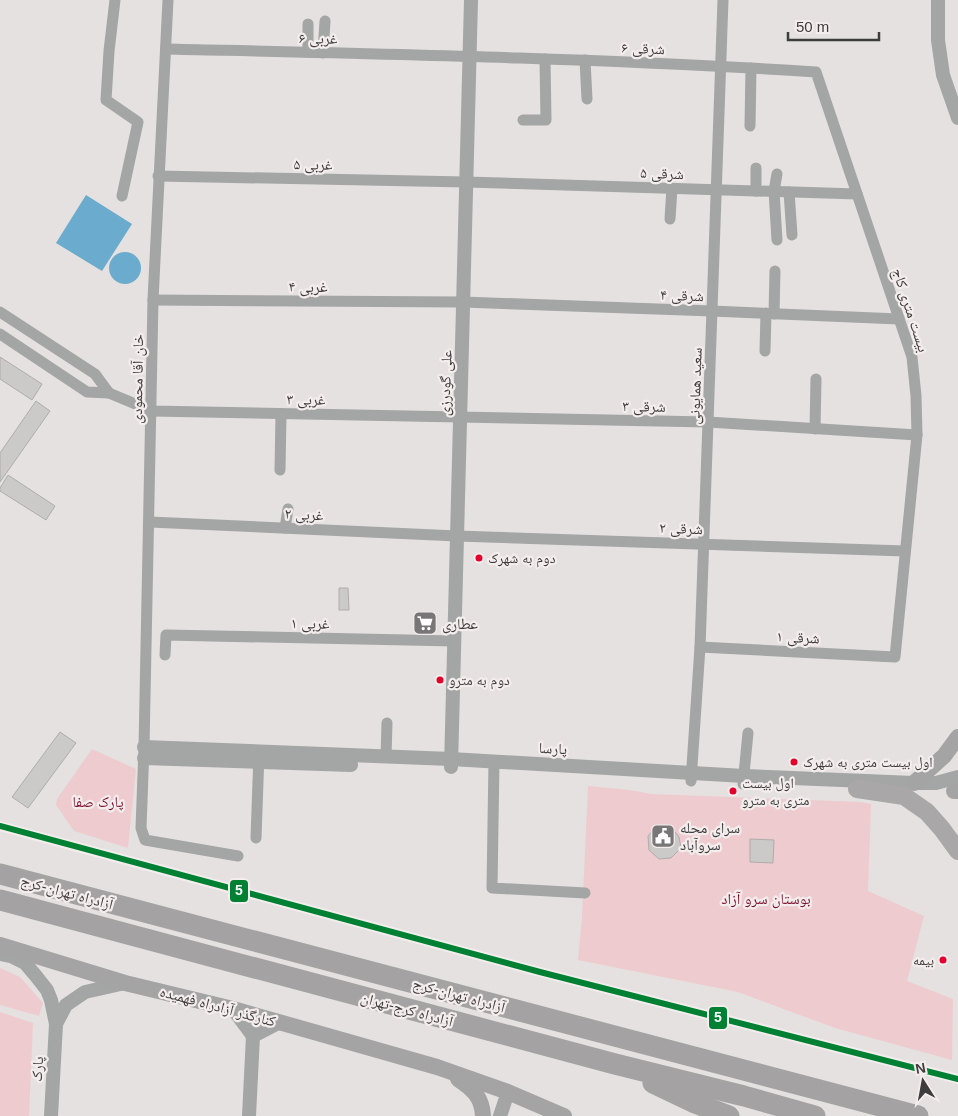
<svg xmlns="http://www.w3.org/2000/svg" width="958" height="1116" font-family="Arial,'Noto Naskh Arabic',sans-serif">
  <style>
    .green { fill: #eecbce }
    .water { fill: #6babcd }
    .building { fill: #ccc9c9; stroke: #afacac }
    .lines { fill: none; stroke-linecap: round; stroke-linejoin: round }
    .minor { stroke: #a4a5a5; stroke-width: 11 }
    .tertiary { stroke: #a4a5a5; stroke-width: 14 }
    .secondary { stroke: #a4a4a5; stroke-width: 16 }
    .primary { stroke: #a9a7a7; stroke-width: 18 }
    .motorway { stroke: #a4a2a2; stroke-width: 21 }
    .rail-1-casing { stroke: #f4eded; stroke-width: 10 }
    .rail-1 { stroke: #008033; stroke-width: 6 }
    .bus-dot { fill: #e4002b; stroke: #f4eded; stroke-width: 2 }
    .labels { text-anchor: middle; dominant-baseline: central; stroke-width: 4.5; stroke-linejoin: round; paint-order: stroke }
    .bus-label { font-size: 14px; fill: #3e3c3c; stroke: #f4eded; text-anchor: start }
    .street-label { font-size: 15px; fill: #3e3c3c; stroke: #f4eded }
    .poi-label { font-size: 15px; fill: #3e3c3c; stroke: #f4eded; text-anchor: start }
    .park-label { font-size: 15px; fill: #7f102f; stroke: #f4eded }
    .line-badge { stroke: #f4eded; stroke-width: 2 }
    .badge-label { font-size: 14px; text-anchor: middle; font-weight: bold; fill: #fff }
  </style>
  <rect width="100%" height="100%" fill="#e5e1e1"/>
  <!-- green -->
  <g class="green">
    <polygon points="92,749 136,769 128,848 74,831 56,805 57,799"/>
    <polygon points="588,786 630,790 651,794 861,802 871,804 868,891 924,916 907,981 953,999 952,1060 835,1028 738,992 578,960 582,917"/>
    <polygon points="0,968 20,977 43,1003 39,1016 0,1005"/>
    <polygon points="0,1012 33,1023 29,1116 0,1116"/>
  </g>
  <!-- water -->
  <g class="water">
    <polygon points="86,195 132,224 102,271 56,243"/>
    <circle cx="125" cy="268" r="16"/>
  </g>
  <!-- building -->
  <g class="building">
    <polygon points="0,357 42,384 32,400 0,379"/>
    <polygon points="36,401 50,411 0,482 0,453"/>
    <polygon points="8,475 55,506 46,520 0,491 0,488"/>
    <polygon points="339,588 348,588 349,610 339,610"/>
    <polygon points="60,732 76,743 28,808 12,797"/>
    <polygon points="657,826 670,826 679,837 681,848 671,858 659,859 649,850 648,836"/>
    <polygon points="750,839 774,840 773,863 750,862"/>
  </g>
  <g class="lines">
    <!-- minor -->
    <g class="minor">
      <polyline points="115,0 109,51 106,100 138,122 122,196"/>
      <polyline points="168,0 153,300 144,747 141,828 145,840 238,856"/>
      <path d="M166 49C383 54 599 58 816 72L912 357 916 396 917 435 895 657 700 647"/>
      <polyline points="308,52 308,24"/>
      <polyline points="323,53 325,21"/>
      <polyline points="585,60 587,99"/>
      <polyline points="523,120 546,120 545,59"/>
      <polyline points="750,126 751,68"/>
      <polyline points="158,176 466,182 857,194"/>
      <polyline points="756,191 756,168"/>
      <polyline points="789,192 792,235"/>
      <polyline points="670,219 672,188"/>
      <polyline points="777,240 774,191 777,174"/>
      <polyline points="153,300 463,302 712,311 899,319"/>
      <polyline points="0,312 95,374 109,393"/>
      <polyline points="774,314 775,271"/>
      <polyline points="0,334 87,392 109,393 152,411 708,422 917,435"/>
      <polyline points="765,351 766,313"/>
      <polyline points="815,429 816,379"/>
      <polyline points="280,470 281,414"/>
      <polyline points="150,522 457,536 905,551"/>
      <polyline points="285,528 288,509"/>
      <polyline points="165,655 166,635 454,641"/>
      <polyline points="386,757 387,723"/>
      <polyline points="494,761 492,888 585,893"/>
      <polyline points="691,781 700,647 723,0"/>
      <polyline points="743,784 748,733"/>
      <polyline points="256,838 259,753"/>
    </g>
    <!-- tertiary -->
    <g class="tertiary">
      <polyline points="938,0 938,40 943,75 958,118"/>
      <polyline points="144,747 451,759 744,776 914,783 936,783 958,777"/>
      <polyline points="144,758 351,765"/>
      <polyline points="451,767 471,0"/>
      <polyline points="0,954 11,956 25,963 36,976 47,990 51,1000 56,1024 51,1116"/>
      <polyline points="233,1009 253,1036"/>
      <polyline points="56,1024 66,1005 85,992 125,983"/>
      <polyline points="253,1036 280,1022"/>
      <polyline points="249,1116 253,1036"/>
      <polyline points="500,1116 508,1092"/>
    </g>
    <!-- secondary -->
    <g class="secondary">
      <polyline points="914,783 944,756 958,737"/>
      <polyline points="954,791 958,791"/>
      <polyline points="0,945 125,983 233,1009 437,1067 508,1092 564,1116"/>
      <path d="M458 1079C473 1089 482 1097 483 1116"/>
    </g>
    <!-- primary -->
    <polyline class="primary" points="857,789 904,796 927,812 942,829 958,851"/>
    <!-- motorway -->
    <g class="motorway">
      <polyline points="0,874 918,1116"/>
      <polyline points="0,900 615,1064 744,1096 815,1116"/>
      <polyline points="653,1083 695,1103 729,1116"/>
    </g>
    <!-- rail-1 casing -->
    <g class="rail-1-casing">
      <polyline id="rail-1" points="0,826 540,972 958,1079"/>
    </g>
    <!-- rail-1 -->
    <use href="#rail-1" class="rail-1"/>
  </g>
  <!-- icons -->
  <defs>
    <g id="supermarket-square" transform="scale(1.25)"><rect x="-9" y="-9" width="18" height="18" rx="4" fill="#787676" stroke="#f4eded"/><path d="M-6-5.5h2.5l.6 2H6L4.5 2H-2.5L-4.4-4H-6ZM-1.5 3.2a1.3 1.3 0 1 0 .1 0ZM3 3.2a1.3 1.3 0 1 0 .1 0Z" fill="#fff"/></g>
    <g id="civic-square" transform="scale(1.25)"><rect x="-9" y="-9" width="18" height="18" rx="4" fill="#787676" stroke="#f4eded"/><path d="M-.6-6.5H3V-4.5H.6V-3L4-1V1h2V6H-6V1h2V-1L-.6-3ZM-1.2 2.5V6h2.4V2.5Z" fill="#fff"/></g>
  </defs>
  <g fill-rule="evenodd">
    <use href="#supermarket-square" x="425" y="623"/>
    <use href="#civic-square" x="663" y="836"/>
  </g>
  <!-- markers -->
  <g class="bus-dot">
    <circle cx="479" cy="558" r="4.5"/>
    <circle cx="440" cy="680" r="4.5"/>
    <circle cx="794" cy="762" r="4.5"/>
    <circle cx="733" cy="791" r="4.5"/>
    <circle cx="943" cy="960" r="4.5"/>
  </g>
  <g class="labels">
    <!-- bus labels -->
    <g class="bus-label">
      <text x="488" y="558">دوم به شهرک</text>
      <text x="449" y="680">دوم به مترو</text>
      <text x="803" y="762">اول بیست متری به شهرک</text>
      <text x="742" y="783">اول بیست<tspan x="742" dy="17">متری به مترو</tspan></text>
      <text x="934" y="960" text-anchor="end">بیمه</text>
    </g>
    <!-- street labels -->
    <g class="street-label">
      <text transform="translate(318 38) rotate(1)">۶ غربی</text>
      <text transform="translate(643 48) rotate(2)">۶ شرقی</text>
      <text transform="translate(313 164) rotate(1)">۵ غربی</text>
      <text transform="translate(662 173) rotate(2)">۵ شرقی</text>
      <text x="308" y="286">۴ غربی</text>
      <text transform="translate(682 295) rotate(2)">۴ شرقی</text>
      <text transform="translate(911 310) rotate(72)">بیست متری کاج</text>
      <text transform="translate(137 379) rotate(-89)">خان آقا محمودی</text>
      <text transform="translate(445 383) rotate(-88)">علی گودرزی</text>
      <text transform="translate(695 386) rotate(-88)">سعید همایونی</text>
      <text transform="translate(306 399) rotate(1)">۳ غربی</text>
      <text transform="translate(644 406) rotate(1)">۳ شرقی</text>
      <text transform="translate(304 514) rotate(3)">۲ غربی</text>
      <text transform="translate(681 528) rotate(2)">۲ شرقی</text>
      <text transform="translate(310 623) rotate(1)">۱ غربی</text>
      <text transform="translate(798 637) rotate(3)">۱ شرقی</text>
      <text transform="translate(553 748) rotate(3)">پارسا</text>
      <text transform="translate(67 892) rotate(15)">آزادراه تهران-کرج</text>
      <text transform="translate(459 995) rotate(15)">آزادراه تهران-کرج</text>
      <text transform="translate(218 1006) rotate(15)">کنارگذر آزادراه فهمیده</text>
      <text transform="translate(407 1009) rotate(15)">آزادراه کرج-تهران</text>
      <text transform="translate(37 1069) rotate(-87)">پارک</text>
    </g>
    <!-- poi labels -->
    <g class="poi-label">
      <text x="442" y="623">عطاری</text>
      <text x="680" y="827">سرای محله<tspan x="680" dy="17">سروآباد</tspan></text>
    </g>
    <!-- park labels -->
    <g class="park-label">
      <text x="98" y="801">پارک صفا</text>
      <text x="766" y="898">بوستان سرو آزاد</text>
    </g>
  </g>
  <g class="line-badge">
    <rect x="229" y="879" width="20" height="24" rx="5" fill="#008033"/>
    <rect x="708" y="1006" width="20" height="24" rx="5" fill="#008033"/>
  </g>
  <g class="badge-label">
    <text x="239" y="895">5</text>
    <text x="718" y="1022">5</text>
  </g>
  <!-- north arrow -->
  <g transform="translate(923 1081) rotate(349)" stroke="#f4eded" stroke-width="4" paint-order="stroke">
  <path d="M0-4L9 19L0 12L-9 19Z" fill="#3e3c3c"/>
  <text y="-8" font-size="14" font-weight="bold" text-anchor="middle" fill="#3e3c3c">N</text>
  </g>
  <!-- scale -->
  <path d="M788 32v8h91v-8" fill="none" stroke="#3e3c3c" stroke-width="2.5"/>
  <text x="796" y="32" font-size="15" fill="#3e3c3c" stroke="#f4eded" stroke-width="4" paint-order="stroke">50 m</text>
</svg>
